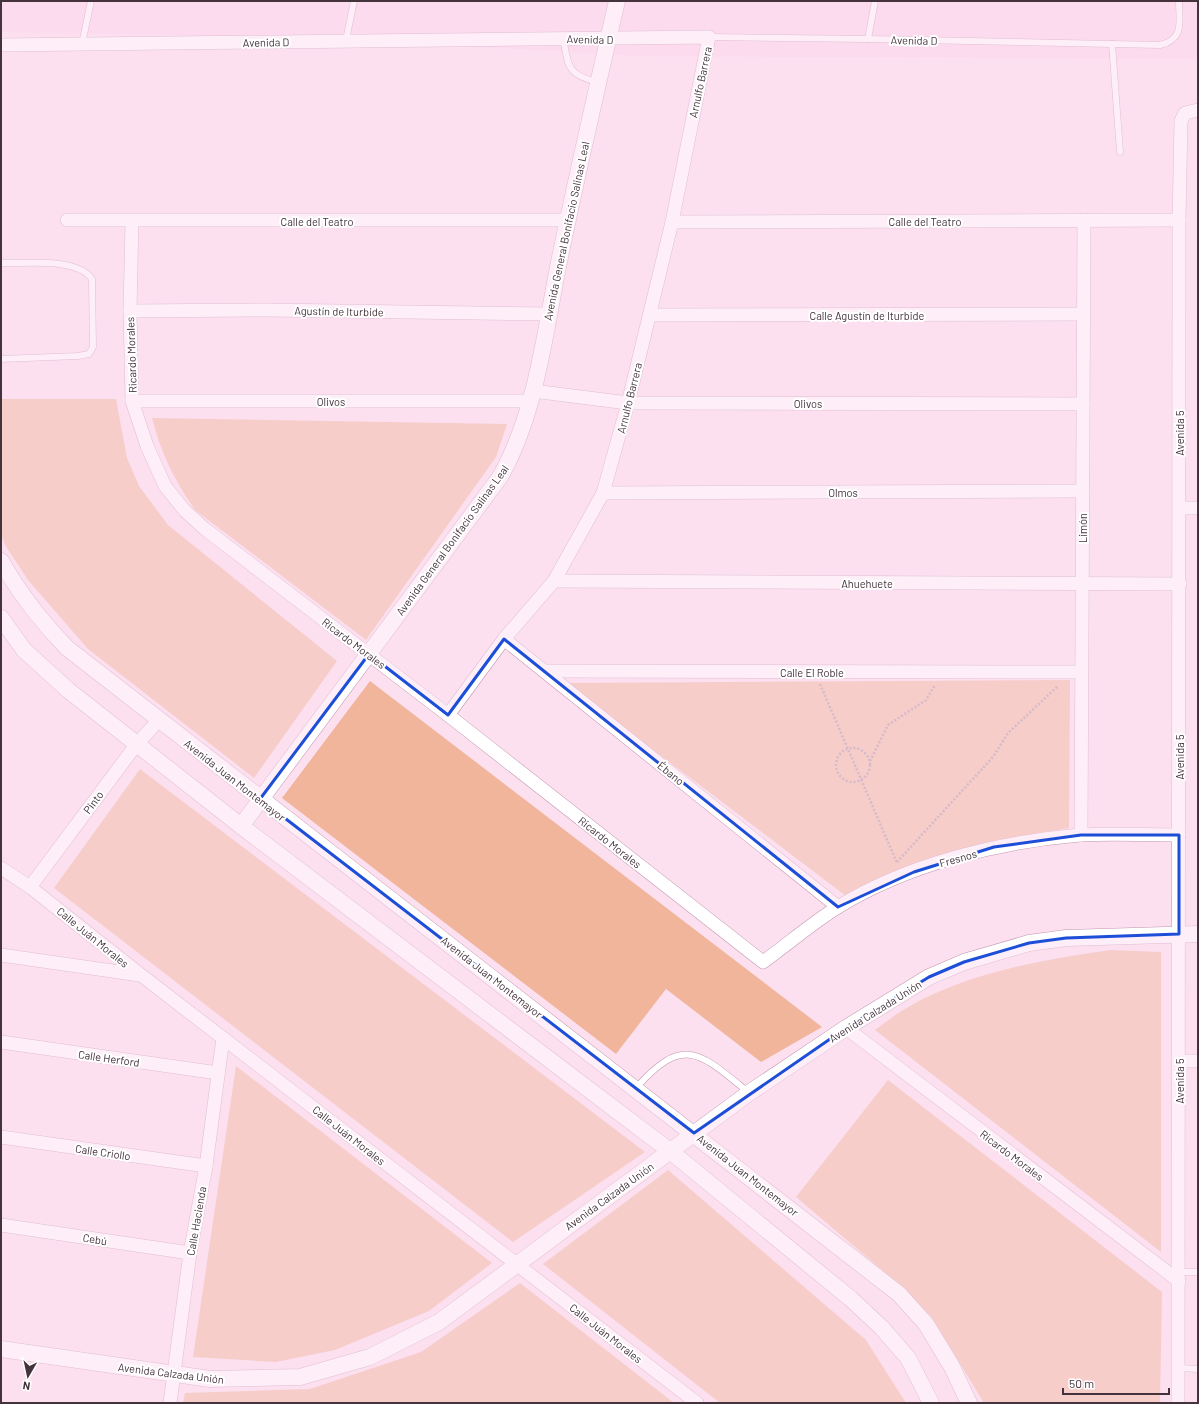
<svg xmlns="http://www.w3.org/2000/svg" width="1199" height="1404" font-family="Barlow,sans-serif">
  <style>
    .built { fill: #ffd4ec }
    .green { fill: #f1b59c }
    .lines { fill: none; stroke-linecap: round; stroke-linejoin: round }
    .service-casing { stroke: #c196af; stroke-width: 7 }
    .minor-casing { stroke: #c196af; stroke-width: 14 }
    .tertiary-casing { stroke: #c196af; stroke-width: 17 }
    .path { stroke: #a68e9c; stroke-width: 2.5; stroke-dasharray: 2 2; stroke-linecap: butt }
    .service { stroke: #fff; stroke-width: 6 }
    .minor { stroke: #fff; stroke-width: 13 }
    .tertiary { stroke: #fff; stroke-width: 16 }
    .marked { fill: none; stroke: #1d4ed8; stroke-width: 3; stroke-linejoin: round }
    .labels { text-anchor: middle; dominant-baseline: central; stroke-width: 4; stroke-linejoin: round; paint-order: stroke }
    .street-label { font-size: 11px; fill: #44323d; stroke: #fff }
  </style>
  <rect width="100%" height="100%" fill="#fce0f0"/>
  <!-- built -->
  <polygon class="built" points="1,1 1198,1 1198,59 634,56 345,39 1,32"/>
  <!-- green -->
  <g class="green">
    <polygon points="1,399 116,399 127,458 139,486 168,525 337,661 254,778 88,649 28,580 5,545 1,534"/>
    <path d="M152 418 507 424 496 457 366 640 195 510C174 480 161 453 152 418Z"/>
    <polygon points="1070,680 1069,828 1001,840 846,896 565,683"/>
    <polygon points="370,681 822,1027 761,1062 666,989 616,1054 282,798"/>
    <polygon points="140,769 645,1152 513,1242 54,888"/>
    <path d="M1110 950 1161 952V1252L875 1030C885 1023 894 1015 905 1009 965 973 1041 960 1110 950Z"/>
    <polygon points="236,1066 492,1263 429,1311 335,1350 276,1362 193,1357"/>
    <polygon points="888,1080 1162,1292 1160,1403 984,1403 931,1316 882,1270 796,1197"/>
    <polygon points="668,1170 866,1340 906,1403 720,1403 543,1264"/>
    <polygon points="520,1283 674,1403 183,1403 185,1393 310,1389 421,1352"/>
  </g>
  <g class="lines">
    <!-- service casing -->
    <g class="service-casing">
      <g id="service">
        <path d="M709 37 868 39 1160 45C1185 39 1179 22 1179 1"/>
        <path d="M563 38C569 67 566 74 597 82"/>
        <polyline points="868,39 875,1"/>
        <polyline points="346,40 354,1"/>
        <polyline points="82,44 91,1"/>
        <polyline points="1112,44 1120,152"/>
        <path d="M1 263C25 264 77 257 92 279L93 347 89 354 78 356 1 359"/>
        <path d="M636 1088C684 1034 700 1053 748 1092"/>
        <polyline points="1179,1272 1198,1272"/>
        <polyline points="1179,1368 1198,1369"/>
      </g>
    </g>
    <!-- minor casing -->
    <g class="minor-casing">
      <g id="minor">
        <polyline points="1,45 709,37 672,222 628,403 603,493 554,581 504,639 448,715"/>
        <polyline points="67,220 568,220"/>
        <path d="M132 221 130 311 132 401 147 446 165 486 185 511 205 529 448 715 763 962C788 944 812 923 838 907 908 864 998 842 1080 835 1112 833 1146 835 1179 835"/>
        <polyline points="672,222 1179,220"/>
        <polyline points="130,311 269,310 549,314"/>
        <polyline points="650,315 1083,314"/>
        <polyline points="533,391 628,403 1083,404"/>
        <polyline points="132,401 529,401"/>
        <polyline points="603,493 1083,491"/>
        <polyline points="1180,508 1198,508"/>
        <polyline points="554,581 1180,584"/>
        <polyline points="504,639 838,907"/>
        <polyline points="544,671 1081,672"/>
        <polyline points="1081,835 1084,220"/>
        <polyline points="1,868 30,887 141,975 697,1403"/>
        <polyline points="30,887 136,745 158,721"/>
        <polyline points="1,955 140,975"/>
        <polyline points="846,1028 1179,1281"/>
        <polyline points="1,1042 218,1073"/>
        <polyline points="1179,1061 1198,1061"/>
        <polyline points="1,1137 206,1166"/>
        <polyline points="1,1225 190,1253"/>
        <polyline points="170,1403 190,1253 206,1166 223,1038"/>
        <polyline points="1178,1403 1179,220 1181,121 1185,113 1198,110"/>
      </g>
    </g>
    <!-- tertiary casing -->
    <g class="tertiary-casing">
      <g id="tertiary">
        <path d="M1 561C19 593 41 621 67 648L899 1294 926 1324 952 1367 969 1403"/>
        <polyline points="1,618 24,650 68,690 241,826 670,1151 851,1299 882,1328 908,1358 931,1403"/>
        <path d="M241 826 500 477C536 414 545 332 559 262 577 174 597 88 617 1"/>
        <polyline points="1,1349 210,1379 300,1377 370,1357 439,1322 749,1093 846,1028 929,977 964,962 1029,943 1066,938 1198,934"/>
      </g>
    </g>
    <!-- path -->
    <g class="path">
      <polyline points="820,684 897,863"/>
      <circle cx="853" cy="765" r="17"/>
      <polyline points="870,761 888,725 926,700 935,685"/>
      <polyline points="897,862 993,757 1008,733 1058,686"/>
    </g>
    <!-- service -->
    <use href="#service" class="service"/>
    <!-- minor -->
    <use href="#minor" class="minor"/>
    <!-- tertiary -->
    <use href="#tertiary" class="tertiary"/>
  </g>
  <!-- marked area -->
  <path d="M0 0H1199V1404H0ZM504 639 838 907 914 872 994 847 1081 835H1179V934L1066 938 1029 943 964 962 929 977 846 1028 694 1133 260 799 369 654 448 715Z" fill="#fce0f0" fill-opacity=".55" fill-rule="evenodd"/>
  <path class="marked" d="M504 639 838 907 914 872 994 847 1081 835H1179V934L1066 938 1029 943 964 962 929 977 846 1028 694 1133 260 799 369 654 448 715Z"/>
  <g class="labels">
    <!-- street labels -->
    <g class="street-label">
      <text transform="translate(590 39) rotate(1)">Avenida D</text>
      <text transform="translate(914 40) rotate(1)">Avenida D</text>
      <text transform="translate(266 42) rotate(-1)">Avenida D</text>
      <text transform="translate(700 82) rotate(-78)">Arnulfo Barrera</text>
      <text x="317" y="221">Calle del Teatro</text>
      <text x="925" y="221">Calle del Teatro</text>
      <text transform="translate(566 231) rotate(-78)">Avenida General Bonifacio Salinas Leal</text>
      <text transform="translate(339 311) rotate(1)">Agustín de Iturbide</text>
      <text x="867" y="315">Calle Agustín de Iturbide</text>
      <text transform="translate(131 355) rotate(-92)">Ricardo Morales</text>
      <text transform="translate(629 398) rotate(-76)">Arnulfo Barrera</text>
      <text x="331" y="401">Olivos</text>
      <text x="808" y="403">Olivos</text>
      <text transform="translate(1179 433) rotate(-90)">Avenida 5</text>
      <text x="843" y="492">Olmos</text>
      <text transform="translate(1082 528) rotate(-90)">Limón</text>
      <text transform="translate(452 540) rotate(-54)">Avenida General Bonifacio Salinas Leal</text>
      <text x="867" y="583">Ahuehuete</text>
      <text transform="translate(354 643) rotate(37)">Ricardo Morales</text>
      <text x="812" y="672">Calle El Roble</text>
      <text transform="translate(1179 757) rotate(-90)">Avenida 5</text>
      <text transform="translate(671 773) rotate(39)">Ébano</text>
      <text transform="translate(235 780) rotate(38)">Avenida Juan Montemayor</text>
      <text transform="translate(93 802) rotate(-53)">Pinto</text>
      <text transform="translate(610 842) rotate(38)">Ricardo Morales</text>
      <text transform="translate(958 858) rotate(-16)">Fresnos</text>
      <text transform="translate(93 937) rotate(39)">Calle Juán Morales</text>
      <text transform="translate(492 977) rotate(38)">Avenida Juan Montemayor</text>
      <text transform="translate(875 1011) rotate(-32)">Avenida Calzada Unión</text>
      <text transform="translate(109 1058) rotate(8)">Calle Herford</text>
      <text transform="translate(1179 1081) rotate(-90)">Avenida 5</text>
      <text transform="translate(349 1135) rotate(38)">Calle Juán Morales</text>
      <text transform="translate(103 1152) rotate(8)">Calle Criollo</text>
      <text transform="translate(1012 1155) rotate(37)">Ricardo Morales</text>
      <text transform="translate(748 1175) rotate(38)">Avenida Juan Montemayor</text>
      <text transform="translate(609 1196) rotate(-36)">Avenida Calzada Unión</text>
      <text transform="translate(196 1221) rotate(-80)">Calle Hacienda</text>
      <text transform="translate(95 1239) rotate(9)">Cebú</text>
      <text transform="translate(606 1333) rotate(38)">Calle Juán Morales</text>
      <text transform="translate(171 1373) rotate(7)">Avenida Calzada Unión</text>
    </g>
  </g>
  <!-- border -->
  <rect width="1199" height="1404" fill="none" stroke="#44323d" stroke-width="4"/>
  <!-- north arrow -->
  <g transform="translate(28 1376) rotate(189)" stroke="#ffffff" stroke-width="3" paint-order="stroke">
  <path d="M0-3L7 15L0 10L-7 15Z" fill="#44323d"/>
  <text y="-6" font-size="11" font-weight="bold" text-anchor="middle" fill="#44323d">N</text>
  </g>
  <!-- scale -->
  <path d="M1063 1388v6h106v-6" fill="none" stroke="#44323d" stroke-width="2"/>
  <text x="1069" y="1388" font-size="12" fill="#44323d" stroke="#ffffff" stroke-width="3" paint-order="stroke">50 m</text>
</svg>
